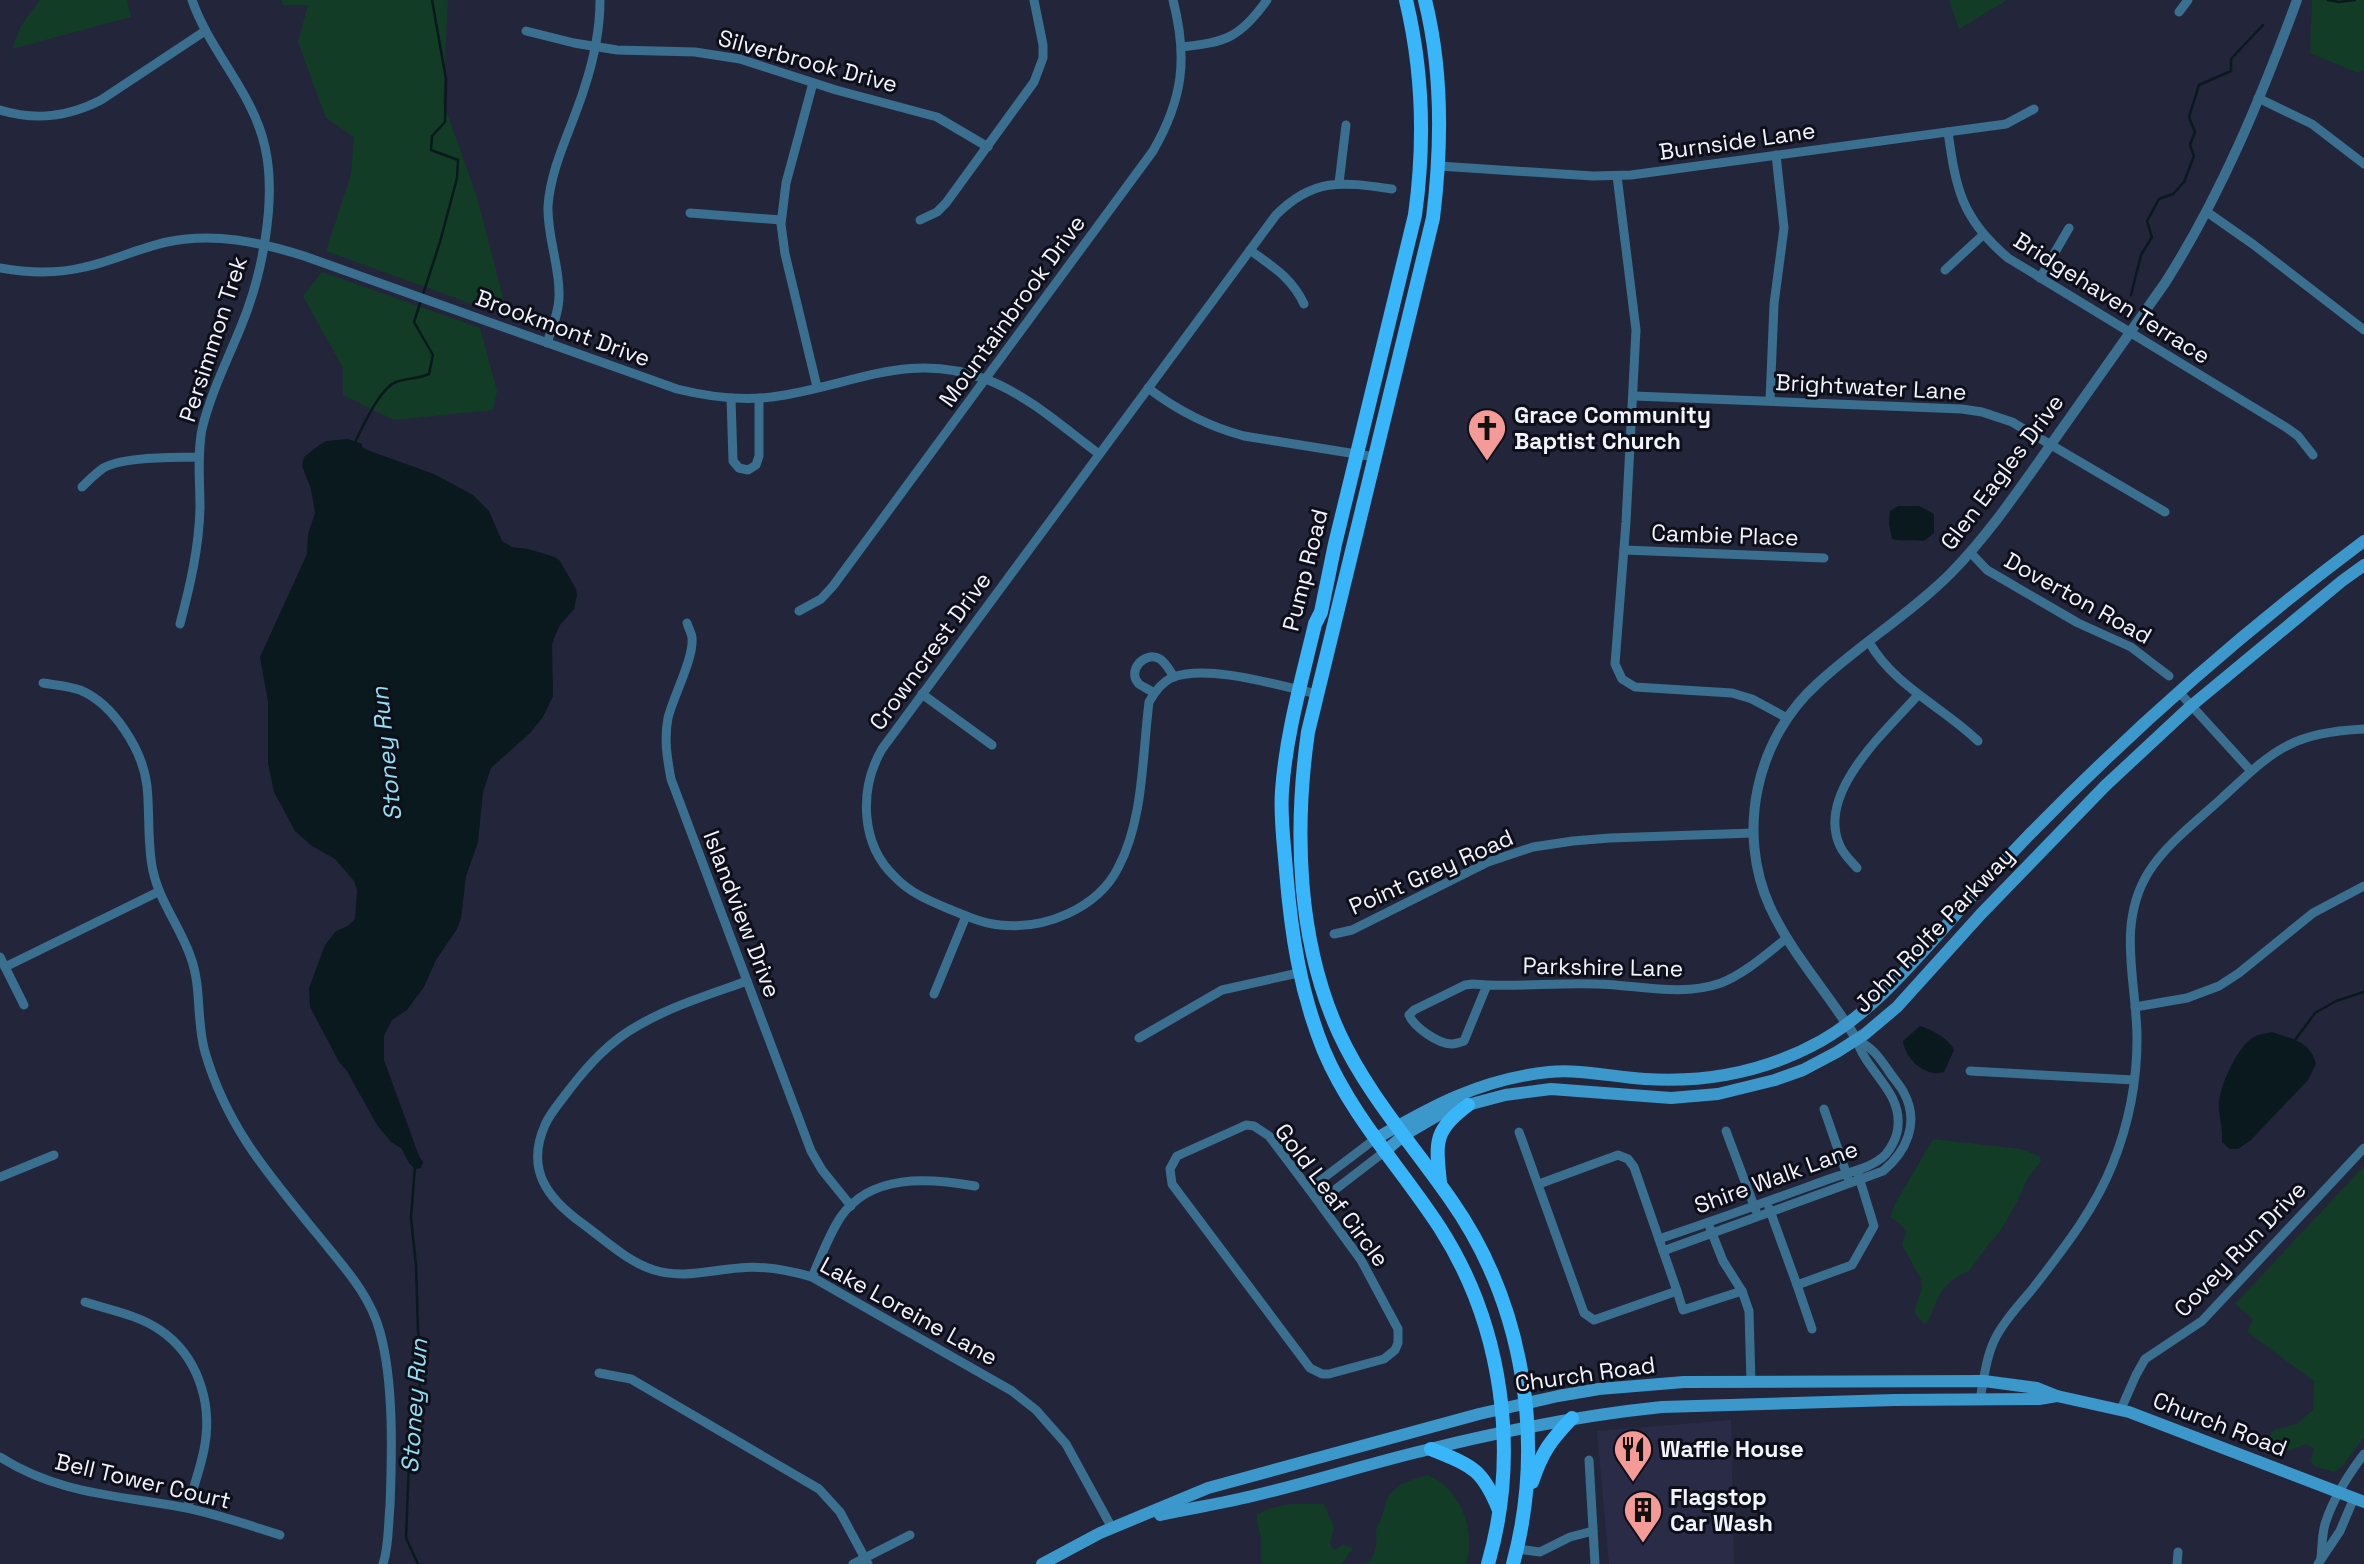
<svg xmlns="http://www.w3.org/2000/svg" width="2364" height="1564" font-family="'Space Grotesk',sans-serif">
  <style>
    .built { fill: #2a2c47 }
    .green { fill: #133c27 }
    .water { fill: #0a191d }
    .lines { fill: none; stroke-linecap: round; stroke-linejoin: round }
    .stream { stroke: #0a191d; stroke-width: 2.5 }
    .minor { stroke: #3a6f8f; stroke-width: 9 }
    .tertiary { stroke: #3a6f8f; stroke-width: 10 }
    .secondary { stroke: #3c97cb; stroke-width: 12 }
    .primary { stroke: #39b6f9; stroke-width: 14 }
    .labels { text-anchor: middle; dominant-baseline: central; stroke-width: 6; stroke-linejoin: round; paint-order: stroke }
    .street-label { font-size: 23px; fill: #f1f3fe; stroke: #0e0f19 }
    .poi-label { font-size: 23px; font-weight: bold; fill: #f1f3fe; stroke: #0e0f19; text-anchor: start }
    .water-label { font-size: 24px; font-style: italic; fill: #90e1f4; stroke: #0e0f19 }
  </style>
  <rect width="100%" height="100%" fill="#23253a"/>
  <!-- built -->
  <polygon class="built" points="1731,1420 1734,1564 1609,1564 1597,1431"/>
  <!-- green -->
  <g class="green">
    <polygon points="40,0 127,0 131,17 12,49 21,26"/>
    <polygon points="281,0 448,0 443,102 477,197 508,317 326,251 351,174 354,137 326,118 298,42 308,5 283,5"/>
    <polygon points="1949,0 2007,0 1959,29"/>
    <polygon points="2312,0 2364,0 2364,69 2358,73 2310,53"/>
    <polygon points="322,272 480,328 497,391 493,410 394,420 343,395 343,368 303,296"/>
    <polygon points="1933,1139 2021,1149 2039,1156 2041,1161 2028,1178 2016,1204 1999,1233 1991,1241 1969,1271 1956,1277 1942,1290 1927,1323 1923,1323 1914,1312 1922,1288 1921,1279 1902,1245 1906,1232 1902,1226 1890,1217 1895,1204"/>
    <polygon points="2364,1166 2364,1437 2342,1467 2334,1472 2314,1466 2311,1460 2314,1449 2306,1444 2283,1453 2263,1443 2274,1430 2296,1424 2313,1410 2314,1381 2247,1332 2253,1319 2235,1304"/>
    <path d="M1427 1475C1461 1487 1476 1532 1466 1564H1356L1369 1562C1377 1551 1377 1542 1376 1529 1383 1519 1383 1508 1388 1498 1396 1483 1413 1480 1427 1475Z"/>
    <path d="M1291 1504H1324L1334 1527 1330 1544 1334 1550 1343 1545 1353 1548 1342 1564H1262C1260 1557 1261 1553 1261 1545 1262 1534 1256 1525 1257 1514L1271 1508Z"/>
  </g>
  <!-- water -->
  <g class="water">
    <polygon points="348,439 362,444 362,447 367,450 434,474 473,495 489,511 502,541 512,547 528,549 555,557 560,561 576,589 577,595 574,609 560,625 555,636 552,645 553,696 543,717 531,732 491,768 483,792 478,842 466,876 461,918 457,929 436,960 424,987 407,1010 392,1020 384,1036 384,1060 419,1156 423,1162 421,1168 415,1169 409,1163 401,1148 391,1142 377,1125 347,1071 339,1062 310,1007 309,988 325,945 336,931 348,926 355,919 357,890 354,881 335,859 312,846 295,831 274,792 268,763 268,702 260,657 307,554 308,534 315,513 311,489 302,466 304,457 318,446 326,441"/>
    <path d="M1898 506H1919L1934 514V533L1924 541C1912 539 1903 542 1892 539L1889 524 1890 511Z"/>
    <path d="M1920 1026C1931 1029 1950 1040 1954 1050L1944 1072C1926 1078 1905 1059 1903 1041Z"/>
    <path d="M2272 1032C2292 1039 2310 1041 2316 1064L2308 1080 2251 1140 2238 1149H2230L2222 1142C2223 1129 2220 1121 2219 1109 2217 1090 2236 1050 2251 1039 2257 1034 2265 1034 2272 1032Z"/>
  </g>
  <g class="lines">
    <!-- stream -->
    <g class="stream">
      <polyline points="2328,0 2339,2 2355,0"/>
      <polyline points="2131,295 2141,255 2152,237 2147,221 2159,199 2173,194 2184,182 2194,156 2190,145 2195,132 2189,117 2199,85 2231,71 2231,59 2263,25"/>
      <path d="M355 445V442C364 425 379 389 396 382 407 378 418 379 429 374L433 355 414 322 440 242 457 178 458 160 431 150 432 136 445 122 446 79 432 0"/>
      <polyline points="2295,1040 2315,1013 2336,1001 2364,992"/>
      <polyline points="415,1166 411,1218 416,1265 418,1331 422,1357 417,1420 409,1462 406,1538 418,1564"/>
    </g>
    <!-- minor -->
    <g class="minor">
      <polyline points="2179,12 2188,0"/>
      <polyline points="526,31 574,43 617,50 695,52 740,59 836,90 937,117 988,147"/>
      <path d="M1182 47C1226 42 1240 38 1267 0"/>
      <polyline points="813,83 786,183 781,224 785,254 817,387"/>
      <polyline points="2258,98 2312,124 2364,164"/>
      <path d="M0 110C36 121 68 117 101 100L205 31"/>
      <path d="M1948 132C1956 190 1962 219 2008 258L2287 428 2298 436 2313 455"/>
      <polyline points="1439,166 1593,176 1631,175 2006,124 2034,109"/>
      <polyline points="1617,176 1636,330 1626,522 1615,664 1622,679 1635,687 1732,693 1752,699 1787,718"/>
      <polyline points="1339,183 1346,125"/>
      <polyline points="2207,212 2254,245 2364,330"/>
      <polyline points="690,213 781,220"/>
      <polyline points="920,220 937,212 946,203 1034,82 1043,58 1043,45 1034,0"/>
      <path d="M1250 250C1273 267 1292 278 1304 304"/>
      <path d="M0 268C28 273 57 274 85 267 113 261 139 248 167 242 214 232 259 242 304 256L677 389C709 397 739 401 772 397 850 387 907 349 988 380 1029 396 1064 428 1099 454"/>
      <polyline points="1945,270 1983,235"/>
      <polyline points="2040,278 2069,228"/>
      <path d="M547 343C552 328 559 312 559 296 560 266 547 237 548 206 551 165 572 128 584 89 593 62 600 29 600 0"/>
      <path d="M1148 388C1178 411 1207 426 1244 436L1375 457"/>
      <polyline points="1634,396 1962,409 1982,412 2012,422 2165,512"/>
      <polyline points="731,398 733,461 739,468 748,470 756,465 759,456 759,398"/>
      <polyline points="1770,401 1774,304 1784,228 1776,155"/>
      <path d="M82 487C88 481 95 474 102 469 120 456 176 458 199 457"/>
      <polyline points="1624,550 1824,558"/>
      <polyline points="1970,552 1987,570 2078,623 2131,647 2169,676"/>
      <path d="M799 611 821 599 833 586 1153 151C1183 99 1188 58 1173 0"/>
      <path d="M687 623C688 627 692 634 692 638 694 658 673 697 668 718 664 739 667 758 671 779L811 1151 822 1170 851 1206"/>
      <path d="M180 624C190 586 199 548 200 508 200 482 197 455 202 429 211 392 228 359 242 324 262 275 277 200 265 147 253 92 210 52 192 0"/>
      <path d="M1869 642C1894 686 1943 707 1978 741"/>
      <path d="M43 683C55 685 68 686 80 690 114 704 143 751 147 786 150 814 147 844 153 871 160 903 181 928 191 958 202 989 196 1021 205 1052 227 1128 269 1175 318 1235 342 1265 370 1294 380 1332 394 1383 392 1454 390 1506 388 1525 389 1546 383 1564"/>
      <polyline points="2179,692 2251,771"/>
      <path d="M1154 693C1150 690 1143 687 1139 684 1126 671 1145 650 1160 659 1166 663 1170 671 1174 677"/>
      <polyline points="922,694 992,745"/>
      <path d="M1317 694C1280 686 1207 663 1171 678 1161 683 1154 693 1149 702 1142 757 1144 819 1118 868 1097 909 1044 930 1000 925 982 923 966 916 949 909 930 901 910 893 895 877 860 844 859 789 882 749L1276 215C1314 177 1343 182 1392 189"/>
      <path d="M1857 868C1851 861 1844 855 1840 846 1815 793 1887 730 1918 695"/>
      <polyline points="1334,934 1352,930 1488,862 1533,847 1573,841 1610,838 1753,833"/>
      <polyline points="0,957 24,1005"/>
      <polyline points="5,967 158,892"/>
      <path d="M747 981C711 994 672 1006 639 1025 610 1041 589 1064 569 1090 561 1101 550 1113 545 1125 525 1170 548 1199 583 1224 605 1240 628 1262 654 1270 682 1279 711 1270 739 1268 764 1265 788 1270 812 1277L1012 1391 1036 1410 1066 1444 1112 1528"/>
      <path d="M1487 985 1464 1041C1462 1042 1454 1044 1452 1044 1438 1044 1414 1027 1409 1015L1414 1010 1465 985 1473 984C1514 988 1556 982 1597 984 1638 985 1681 997 1721 983 1746 973 1766 954 1787 938"/>
      <polyline points="934,994 966,916"/>
      <polyline points="2135,1007 2187,998 2219,986 2239,973 2313,913 2364,886"/>
      <polyline points="1139,1038 1222,990 1298,973"/>
      <polyline points="1970,1071 2134,1080"/>
      <polyline points="1824,1109 1848,1178"/>
      <polygon points="1246,1125 1254,1126 1269,1136 1309,1189 1361,1260 1398,1329 1398,1343 1395,1350 1384,1359 1329,1374 1322,1374 1310,1368 1172,1184 1170,1169 1177,1156"/>
      <polyline points="1726,1131 1756,1211"/>
      <polyline points="1519,1132 1584,1313 1594,1320 1677,1291 1634,1167 1628,1159 1618,1155 1539,1184"/>
      <polyline points="0,1177 54,1155"/>
      <polyline points="1309,1189 1375,1139"/>
      <polyline points="1319,1202 1384,1152"/>
      <polyline points="1769,1208 1797,1285 1852,1265 1874,1226 1858,1174"/>
      <polyline points="1710,1228 1723,1261 1742,1291 1749,1311 1751,1383"/>
      <path d="M1659 1239C1717 1220 1774 1199 1832 1178 1849 1172 1873 1168 1886 1154 1892 1147 1898 1135 1898 1125 1901 1091 1865 1070 1857 1040"/>
      <path d="M1663 1251 1883 1171C1906 1152 1920 1123 1904 1093 1900 1085 1893 1078 1888 1070 1879 1057 1872 1047 1857 1040"/>
      <path d="M812 1277C821 1257 828 1237 840 1218 870 1173 929 1178 975 1186"/>
      <polyline points="1797,1285 1812,1329"/>
      <polyline points="1677,1291 1683,1310 1742,1291"/>
      <path d="M85 1302C110 1310 138 1315 160 1330 197 1355 212 1401 205 1444 202 1464 194 1485 188 1506L185 1507"/>
      <polyline points="599,1373 631,1379 819,1489 840,1512 868,1564"/>
      <path d="M1980 1399C1984 1379 1986 1356 1996 1337 2005 1319 2021 1303 2034 1287 2064 1248 2095 1209 2113 1163 2129 1123 2137 1081 2137 1039 2137 982 2116 926 2148 873 2166 844 2197 821 2222 798 2274 750 2290 733 2364 729"/>
      <polyline points="2121,1409 2136,1375 2145,1359 2202,1321 2364,1148"/>
      <path d="M0 1457C58 1494 116 1495 181 1507 215 1513 248 1525 280 1535"/>
      <polyline points="1589,1460 1595,1564"/>
      <polyline points="1517,1549 1540,1552 1570,1537 1593,1531"/>
      <path d="M2321 1558C2322 1547 2322 1535 2325 1524 2333 1499 2348 1475 2364 1454"/>
      <polyline points="853,1564 910,1535"/>
      <polyline points="2177,1564 2178,1552"/>
      <polyline points="2318,1564 2340,1531 2354,1498"/>
    </g>
    <!-- tertiary -->
    <path class="tertiary" d="M1857 1040C1830 995 1792 955 1770 907 1736 832 1756 739 1817 684 1860 644 1910 614 1951 573 1990 533 2020 488 2052 443 2090 390 2127 336 2165 283 2221 195 2261 98 2297 0"/>
    <!-- secondary -->
    <g class="secondary">
      <path d="M1375 1139C1432 1106 1481 1079 1549 1072 1581 1069 1613 1077 1645 1079 1706 1083 1767 1071 1821 1041 1868 1014 1901 976 1937 936 1967 901 1999 866 2031 833 2134 728 2246 629 2364 541"/>
      <polyline points="1384,1152 1404,1135 1445,1111 1505,1095 1551,1089 1671,1098 1718,1094 1775,1080 1803,1070 1837,1052 1865,1034 1897,1007 1981,914 2105,786 2191,706 2342,581 2364,565"/>
      <path d="M1160 1515C1186 1509 1213 1505 1239 1499 1303 1485 1366 1464 1430 1449 1507 1430 1583 1415 1662 1407L1894 1400 2039 1399 2057 1396"/>
      <polyline points="1042,1564 1100,1533 1208,1488 1479,1414 1558,1396 1599,1389 1684,1382 1984,1381 2037,1388 2057,1396 2129,1412 2364,1502"/>
    </g>
    <!-- primary -->
    <g class="primary">
      <path d="M1406 0C1423 71 1425 143 1415 215L1335 544 1321 612 1315 624C1302 679 1286 734 1282 791 1280 817 1284 844 1286 870 1291 933 1300 992 1324 1051 1352 1117 1401 1168 1440 1228 1503 1326 1520 1453 1488 1564"/>
      <path d="M1425 0C1443 72 1442 145 1433 218L1308 732C1294 830 1297 941 1339 1033 1367 1094 1413 1145 1451 1200 1524 1304 1546 1442 1513 1564"/>
      <path d="M1440 1183C1436 1142 1433 1131 1468 1105"/>
      <path d="M1431 1449C1472 1466 1482 1468 1499 1510"/>
      <path d="M1532 1482C1542 1452 1550 1441 1572 1418"/>
    </g>
  </g>
  <!-- icons -->
  <defs>
    <g id="church-pin" transform="scale(2.0125)"><path d="M0 17L-7.5 6A9.5 9.5 0 1 1 7.5 6Z" fill="#f59b97" stroke="#0e0f19"/><path d="M-1.2-6h2.4v3.5h3.3v2.4h-3.3V6h-2.4V-.1h-3.3v-2.4h3.3Z" fill="#111"/></g>
    <g id="restaurant-pin" transform="scale(2.0125)"><path d="M0 17L-7.5 6A9.5 9.5 0 1 1 7.5 6Z" fill="#f59b97" stroke="#0e0f19"/><path d="M-5-6h1v4h1v-4h1v4h1v-4h1v5L-1.5 .5V6h-2V.5L-5-1ZM5-6V6H3V1.5H1.5Q1.5-4 5-6Z" fill="#111"/></g>
    <g id="building-pin" transform="scale(2.0125)"><path d="M0 17L-7.5 6A9.5 9.5 0 1 1 7.5 6Z" fill="#f59b97" stroke="#0e0f19"/><path d="M-4-6H4V6H1V3H-1V6H-4ZM-2.5-4.3h1.7v1.8h-1.7ZM.8-4.3h1.7v1.8H.8ZM-2.5-1h1.7V.8h-1.7ZM.8-1h1.7V.8H.8Z" fill="#111"/></g>
  </defs>
  <g fill-rule="evenodd">
    <use href="#church-pin" x="1487" y="428"/>
    <use href="#restaurant-pin" x="1633" y="1449"/>
    <use href="#building-pin" x="1643" y="1510"/>
  </g>
  <g class="labels">
    <!-- street labels -->
    <g class="street-label">
      <text transform="translate(808 61) rotate(15)">Silverbrook Drive</text>
      <text transform="translate(1737 141) rotate(-8)">Burnside Lane</text>
      <text transform="translate(2112 298) rotate(32)">Bridgehaven Terrace</text>
      <text transform="translate(1012 311) rotate(-54)">Mountainbrook Drive</text>
      <text transform="translate(563 328) rotate(20)">Brookmont Drive</text>
      <text transform="translate(213 339) rotate(-72)">Persimmon Trek</text>
      <text transform="translate(1871 387) rotate(3)">Brightwater Lane</text>
      <text transform="translate(2002 472) rotate(-53)">Glen Eagles Drive</text>
      <text transform="translate(1725 535) rotate(2)">Cambie Place</text>
      <text transform="translate(1305 570) rotate(-76)">Pump Road</text>
      <text transform="translate(2078 598) rotate(29)">Doverton Road</text>
      <text transform="translate(930 651) rotate(-54)">Crowncrest Drive</text>
      <text transform="translate(1431 872) rotate(-24)">Point Grey Road</text>
      <text transform="translate(742 914) rotate(69)">Islandview Drive</text>
      <text transform="translate(1934 930) rotate(-46)">John Rolfe Parkway</text>
      <text transform="translate(1603 967) rotate(1)">Parkshire Lane</text>
      <text transform="translate(1776 1177) rotate(-20)">Shire Walk Lane</text>
      <text transform="translate(1332 1195) rotate(53)">Gold Leaf Circle</text>
      <text transform="translate(2240 1249) rotate(-46)">Covey Run Drive</text>
      <text transform="translate(909 1311) rotate(29)">Lake Loreine Lane</text>
      <text transform="translate(1585 1374) rotate(-8)">Church Road</text>
      <text transform="translate(2220 1424) rotate(21)">Church Road</text>
      <text transform="translate(143 1481) rotate(13)">Bell Tower Court</text>
    </g>
    <!-- poi labels -->
    <g class="poi-label">
      <text x="1514" y="415">Grace Community<tspan x="1514" dy="26">Baptist Church</tspan></text>
      <text x="1660" y="1449">Waffle House</text>
      <text x="1670" y="1497">Flagstop<tspan x="1670" dy="26">Car Wash</tspan></text>
    </g>
    <!-- water labels -->
    <g class="water-label">
      <text transform="translate(386 754) rotate(-96)">Stoney Run</text>
      <text transform="translate(414 1406) rotate(-86)">Stoney Run</text>
    </g>
  </g>
</svg>
